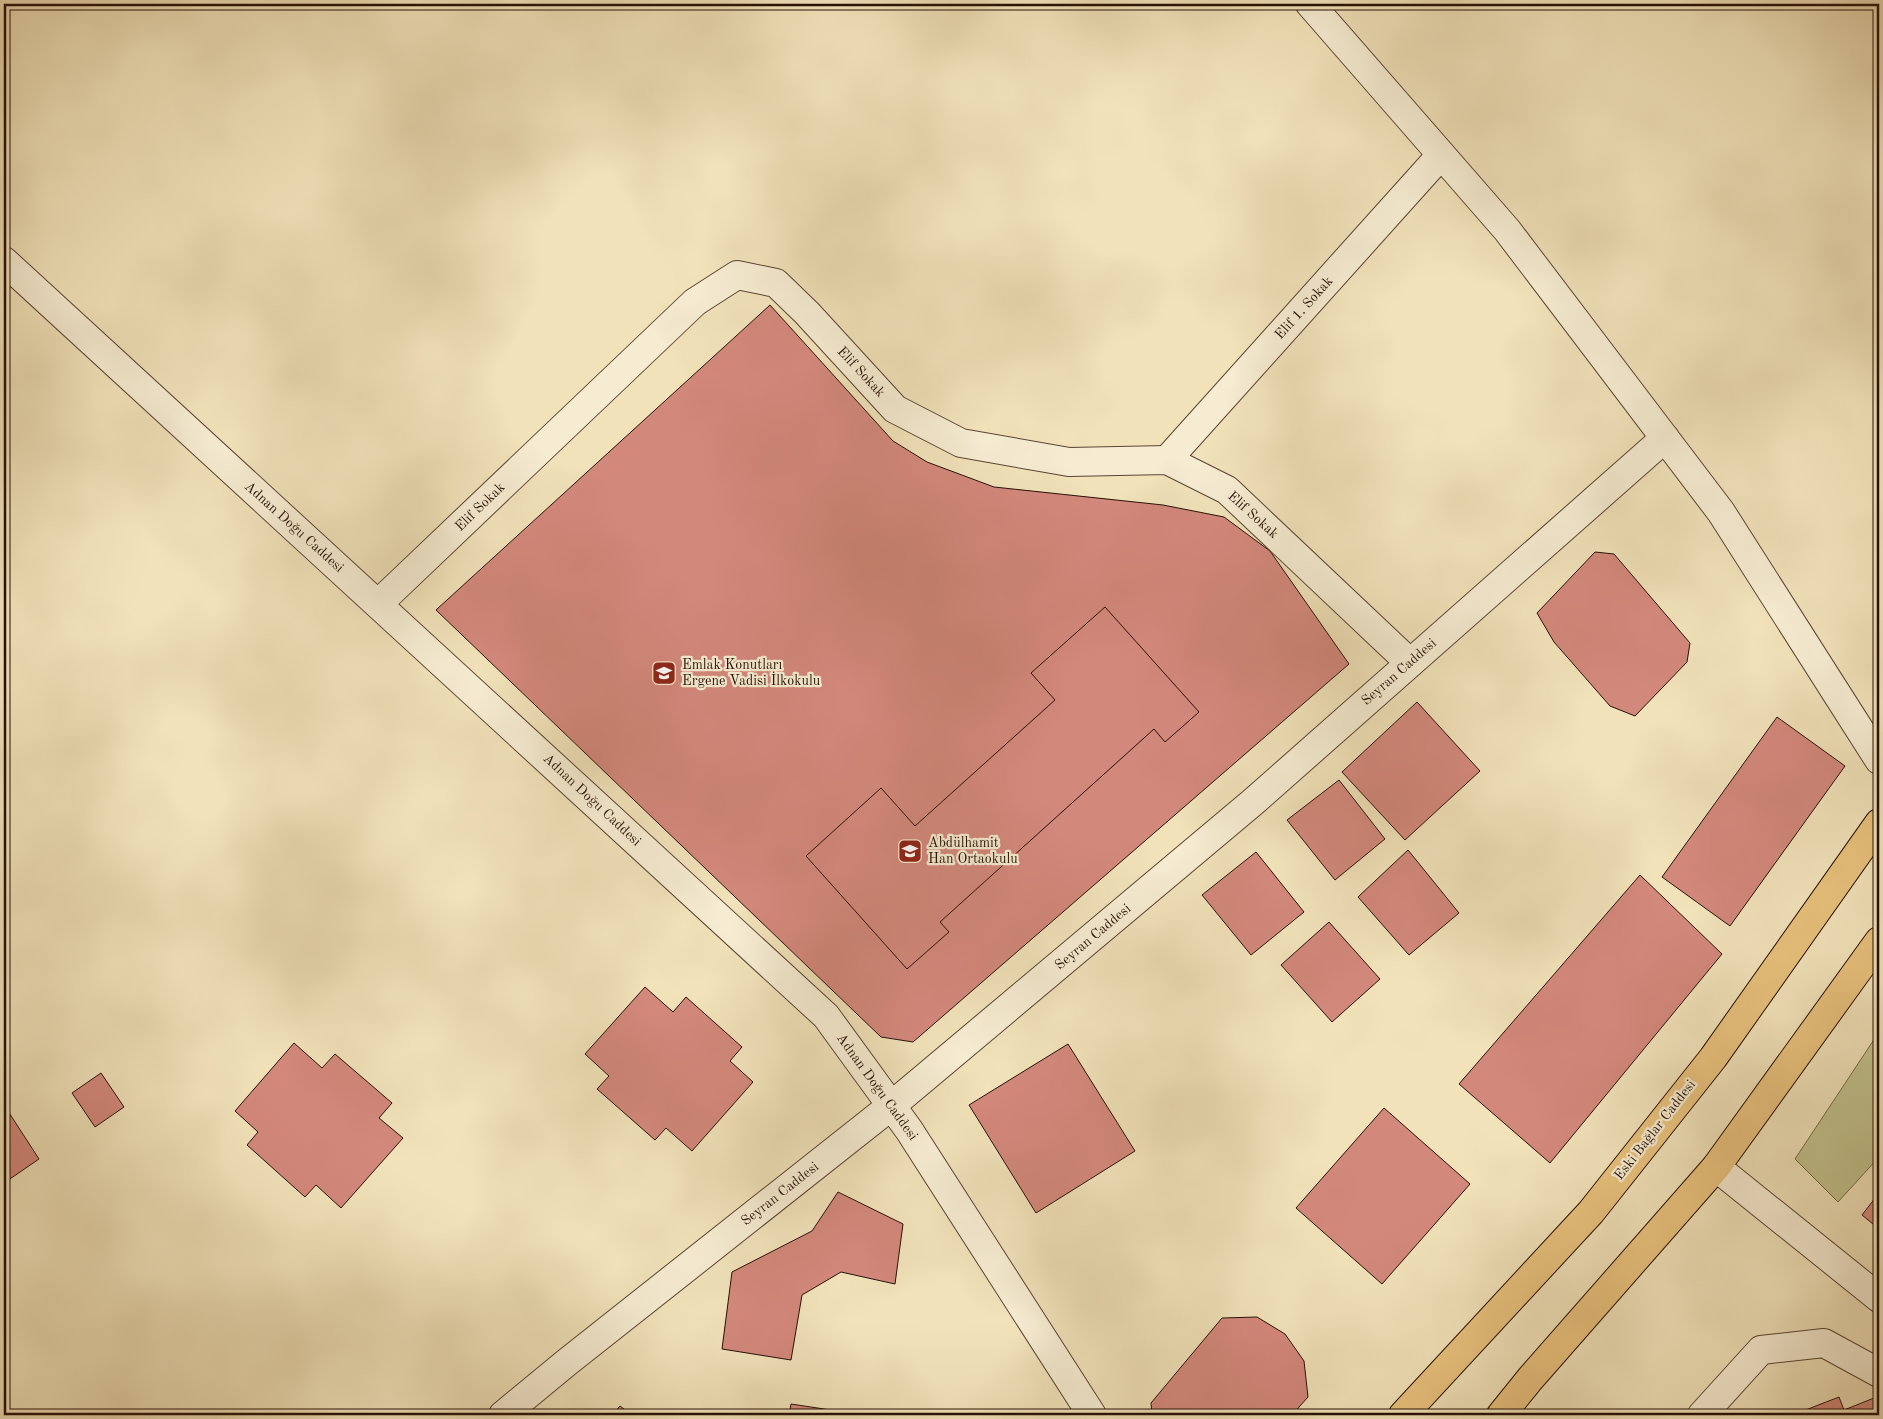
<svg xmlns="http://www.w3.org/2000/svg" width="1883" height="1419" font-family="'Old Standard TT',serif">
  <style>
    .green { fill: #c1c18b; stroke: #746849 }
    .building { fill: #d3887c; stroke: #271007 }
    .lines { fill: none; stroke-linecap: round; stroke-linejoin: round }
    .minor-casing { stroke: #5a4434; stroke-width: 30 }
    .tertiary-casing { stroke: #5a4434; stroke-width: 30 }
    .primary-casing { stroke: #271007; stroke-width: 30 }
    .minor { stroke: #f6ecd2; stroke-width: 28 }
    .tertiary { stroke: #f6ecd2; stroke-width: 28 }
    .primary { stroke: #e8c17d; stroke-width: 28 }
    .labels { text-anchor: middle; dominant-baseline: central; stroke-width: 4.5; stroke-linejoin: round; paint-order: stroke }
    .street-label { font-size: 14px; fill: #271007; stroke: #f6ecd2 }
    .poi-label { font-size: 14px; fill: #271007; stroke: #f6ecd2; text-anchor: start }
  </style>
  <rect width="100%" height="100%" fill="#f1e2ba"/>
  <filter id="stains"><feTurbulence type="fractalNoise" baseFrequency=".004" numOctaves="4"/><feColorMatrix values="0 0 0 0 .2 0 0 0 0 .09 0 0 0 0 .02 0 0 0 .5 -.17"/></filter>
  <radialGradient id="worn" r=".72"><stop offset=".6" stop-color="#630" stop-opacity="0"/><stop offset="1" stop-color="#630" stop-opacity=".3"/></radialGradient>
  <!-- green -->
  <polygon class="green" points="1879,1032 1879,1157 1838,1202 1795,1159"/>
  <!-- building -->
  <g class="building">
    <polygon points="770,305 893,441 927,462 994,487 1163,505 1224,517 1270,551 1349,664 913,1042 881,1037 436,610"/>
    <polygon points="1595,552 1614,554 1690,643 1687,662 1635,716 1610,706 1554,642 1537,613"/>
    <polygon points="1105,607 1199,712 1165,742 1154,729 940,922 949,932 907,969 806,856 881,788 915,826 1055,700 1031,673"/>
    <polygon points="1417,702 1480,771 1405,840 1342,772"/>
    <polygon points="1777,717 1845,766 1730,926 1662,877"/>
    <polygon points="1339,780 1385,839 1335,880 1287,820"/>
    <polygon points="1408,850 1459,913 1409,955 1358,897"/>
    <polygon points="1256,852 1304,912 1251,955 1202,895"/>
    <polygon points="1640,875 1722,954 1550,1163 1459,1084"/>
    <polygon points="1329,922 1380,979 1332,1022 1281,965"/>
    <polygon points="645,987 673,1012 686,997 742,1047 730,1061 753,1082 692,1151 666,1128 655,1140 597,1089 609,1076 585,1054"/>
    <polygon points="294,1043 322,1068 335,1054 392,1103 379,1118 403,1138 341,1208 316,1185 305,1197 247,1145 258,1132 235,1111"/>
    <polygon points="1068,1044 1135,1151 1036,1213 969,1105"/>
    <polygon points="101,1073 124,1107 95,1127 72,1093"/>
    <polygon points="4,1105 39,1159 4,1183"/>
    <polygon points="1384,1108 1470,1184 1382,1284 1296,1208"/>
    <polygon points="838,1192 903,1224 895,1284 841,1272 802,1295 791,1360 722,1349 732,1272 812,1231"/>
    <polygon points="1879,1193 1879,1229 1862,1215"/>
    <polygon points="1257,1317 1285,1334 1304,1361 1308,1397 1292,1415 1152,1415 1151,1403 1222,1318"/>
    <polygon points="1879,1396 1879,1415 1804,1415 1803,1411 1839,1397 1844,1410"/>
    <polygon points="791,1404 864,1415 789,1415"/>
    <polygon points="620,1406 632,1415 612,1415"/>
  </g>
  <g class="lines">
    <!-- minor casing -->
    <g class="minor-casing">
      <g id="minor">
        <polyline points="1310,4 1507,230 1721,512 1879,760"/>
        <polyline points="1167,460 1441,155"/>
        <polyline points="378,604 695,302 737,275 776,283 807,313 895,409 961,443 1069,462 1167,460 1227,490 1410,663"/>
        <polyline points="1716,1167 1879,1298"/>
        <polyline points="503,1415 566,1363 891,1106 1253,802 1665,438"/>
        <polyline points="1702,1415 1761,1350 1824,1343 1879,1373"/>
      </g>
    </g>
    <!-- tertiary casing -->
    <g class="tertiary-casing">
      <polyline id="tertiary" points="4,261 826,1016 909,1130 1092,1415"/>
    </g>
    <!-- primary casing -->
    <g class="primary-casing">
      <g id="primary">
        <polyline points="1403,1415 1591,1212 1713,1058 1879,823"/>
        <polyline points="1501,1415 1530,1379 1716,1167 1879,941"/>
      </g>
    </g>
    <!-- minor -->
    <use href="#minor" class="minor"/>
    <!-- tertiary -->
    <use href="#tertiary" class="tertiary"/>
    <!-- primary -->
    <use href="#primary" class="primary"/>
  </g>
  <!-- icons -->
  <defs>
    <g id="school-square" transform="scale(1.25)"><rect x="-9" y="-9" width="18" height="18" rx="4" fill="#8f2418" stroke="#f6ecd2"/><path d="M0-5L7-2L0 1L-7-2ZM-4 1L0 2.5L4 1V4Q0 6-4 4Z" fill="#fff"/></g>
  </defs>
  <g fill-rule="evenodd">
    <use href="#school-square" x="664" y="673"/>
    <use href="#school-square" x="910" y="851"/>
  </g>
  <g class="labels">
    <!-- street labels -->
    <g class="street-label">
      <text transform="translate(1304 308) rotate(-48)">Elif 1. Sokak</text>
      <text transform="translate(861 372) rotate(47)">Elif Sokak</text>
      <text transform="translate(480 507) rotate(-44)">Elif Sokak</text>
      <text transform="translate(1253 515) rotate(42)">Elif Sokak</text>
      <text transform="translate(294 527) rotate(42)">Adnan Doğu Caddesi</text>
      <text transform="translate(1399 672) rotate(-41)">Seyran Caddesi</text>
      <text transform="translate(592 800) rotate(43)">Adnan Doğu Caddesi</text>
      <text transform="translate(1093 937) rotate(-40)">Seyran Caddesi</text>
      <text transform="translate(877 1087) rotate(54)">Adnan Doğu Caddesi</text>
      <text transform="translate(1655 1130) rotate(-52)">Eski Bağlar Caddesi</text>
      <text transform="translate(780 1194) rotate(-38)">Seyran Caddesi</text>
    </g>
    <!-- poi labels -->
    <g class="poi-label">
      <text x="682" y="665">Emlak Konutları<tspan x="682" dy="16">Ergene Vadisi İlkokulu</tspan></text>
      <text x="928" y="843">Abdülhamit<tspan x="928" dy="16">Han Ortaokulu</tspan></text>
    </g>
  </g>
  <!-- margin -->
  <rect width="1883" height="1419" fill="none" stroke="#f1e2ba" stroke-width="20"/>
  <rect x="5" y="5" width="1873" height="1409" fill="none" stroke="#271007" stroke-width="2.5"/>
  <rect x="10" y="10" width="1863" height="1399" fill="none" stroke="#271007"/>
  <rect width="100%" height="100%" filter="url(#stains)"/>
  <rect width="100%" height="100%" fill="url(#worn)"/>
</svg>
